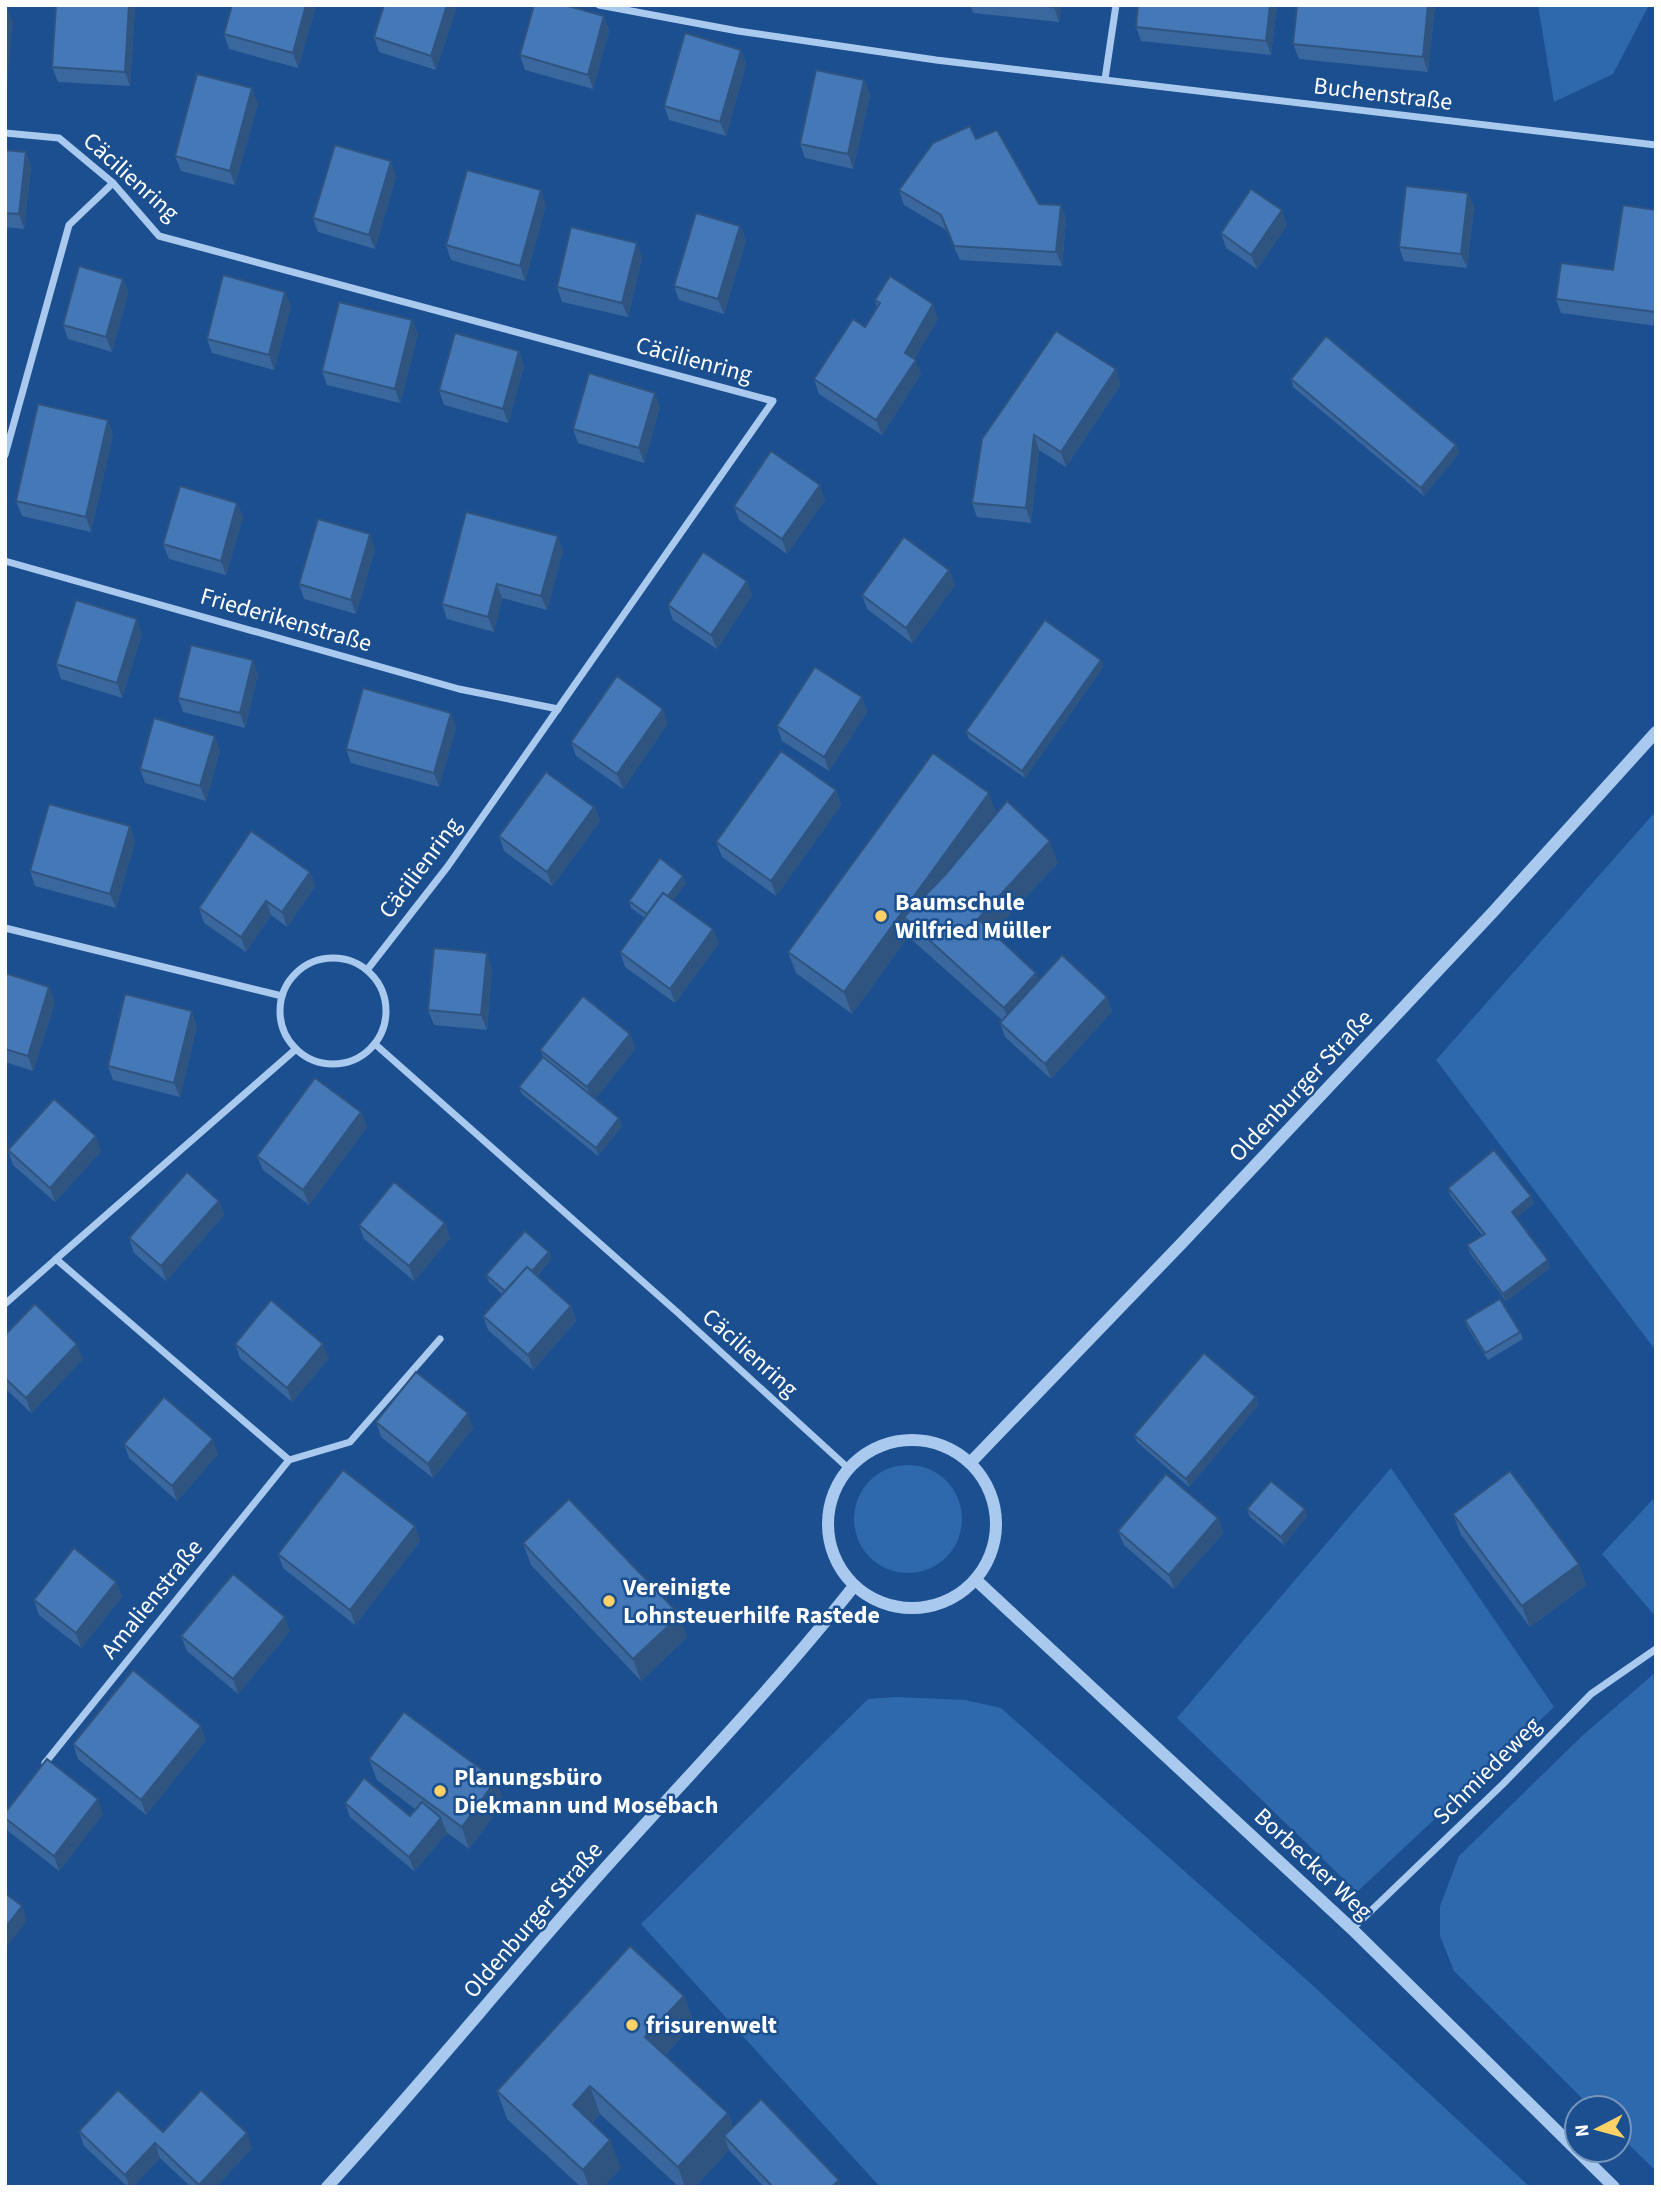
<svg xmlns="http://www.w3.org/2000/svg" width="1661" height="2192" font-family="'Source Sans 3',sans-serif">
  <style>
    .green { fill: #2e69ad }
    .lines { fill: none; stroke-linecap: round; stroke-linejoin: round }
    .minor { stroke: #a9c9ee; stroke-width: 7 }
    .tertiary { stroke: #a9c9ee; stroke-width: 12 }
    .wall { fill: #3a679d }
    .shaded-wall { fill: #305480 }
    .building { fill: #4478b7; stroke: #305480; stroke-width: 2 }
    .poi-dot { fill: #ffd166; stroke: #1b4f8f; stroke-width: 2.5 }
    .labels { text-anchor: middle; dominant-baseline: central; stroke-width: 5; stroke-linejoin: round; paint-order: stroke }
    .street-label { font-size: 24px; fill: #fff; stroke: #1b4f8f }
    .poi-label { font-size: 24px; font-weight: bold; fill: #fff; stroke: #1b4f8f; text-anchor: start }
  </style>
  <rect width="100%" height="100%" fill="#1b4f8f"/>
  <!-- green -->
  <g class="green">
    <polygon points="1538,5 1649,5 1613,74 1554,102"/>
    <polygon points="1656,811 1656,1351 1436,1060"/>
    <circle cx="908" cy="1519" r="54"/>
    <polygon points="1391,1468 1554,1707 1357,1892 1177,1718"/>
    <polygon points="1656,1496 1656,1617 1602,1554"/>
    <polygon points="1656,1672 1656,2171 1619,2135 1619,2108 1592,2108 1454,1971 1440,1936 1440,1906 1459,1856 1582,1736"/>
    <polygon points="897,1697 965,1700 1001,1708 1309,1982 1530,2187 880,2187 641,1924 868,1699"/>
  </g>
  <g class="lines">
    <!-- minor -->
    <g class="minor">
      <polyline points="599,5 738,31 936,60 1656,145"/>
      <polyline points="1105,79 1116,5"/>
      <polyline points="5,133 59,138 113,183 159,236 773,401 448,866 367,970"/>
      <polyline points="5,455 69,225 113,183"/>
      <polyline points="5,561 459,689 558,709"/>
      <polyline points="5,928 282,996"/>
      <circle cx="333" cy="1011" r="53"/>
      <polyline points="375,1044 677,1312 848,1468"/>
      <polyline points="296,1049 56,1259 289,1460 350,1442 440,1339"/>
      <polyline points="5,1304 56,1259"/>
      <polyline points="45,1763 289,1460"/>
      <polyline points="1352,1929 1503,1784 1591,1694 1656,1649"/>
    </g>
    <!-- tertiary -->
    <g class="tertiary">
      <circle cx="912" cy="1524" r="84"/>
      <polyline points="970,1463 1181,1244 1493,912 1656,732"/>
      <polyline points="976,1580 1352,1929 1614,2187"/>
      <path d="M327 2187C418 2088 502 1984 591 1884 679 1785 772 1690 854 1586"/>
    </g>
  </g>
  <!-- wall -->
  <g class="wall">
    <polygon points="56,5 134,5 135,8 130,86 58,82 52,67"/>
    <polygon points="232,5 316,5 298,68 229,49 224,34"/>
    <polygon points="384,5 457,5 436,70 379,52 374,37"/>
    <polygon points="970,5 1061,5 1059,22 973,13"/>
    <polygon points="1138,5 1277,5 1271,55 1141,41 1136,27"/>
    <polygon points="1435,5 1428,72 1299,59 1293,44"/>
    <polygon points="604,16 609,31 593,89 525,70 520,55"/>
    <polygon points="741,50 746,64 726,136 669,120 664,106"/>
    <polygon points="864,80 870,95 853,169 805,158 800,144"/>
    <polygon points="258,103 235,185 181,171 175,156"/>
    <polygon points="976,139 1039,204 1061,205 1066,219 1062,266 960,260 946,230 904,205 899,190"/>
    <polygon points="5,150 26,152 31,167 24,229 5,227"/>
    <polygon points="396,176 375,249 318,232 313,218"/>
    <polygon points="1468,193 1474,207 1467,268 1404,261 1399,247"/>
    <polygon points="546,205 525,281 451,260 446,245"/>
    <polygon points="1656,210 1656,326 1561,313 1556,299 1613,270"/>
    <polygon points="1287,225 1257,269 1226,248 1221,233"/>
    <polygon points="740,226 746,240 724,314 679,300 674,286"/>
    <polygon points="642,257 628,317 562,302 557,287"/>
    <polygon points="123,279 128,293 112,352 68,339 63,325"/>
    <polygon points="285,292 291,306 274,370 212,353 207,339"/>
    <polygon points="875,300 938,319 914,359 921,374 882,435 819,394 814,379 865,327 877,308"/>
    <polygon points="412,320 418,334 400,403 327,385 322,371"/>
    <polygon points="519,351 524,366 508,423 444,405 439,390"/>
    <polygon points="1291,379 1456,445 1459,453 1424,496 1293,387"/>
    <polygon points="1121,384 1066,467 1039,450 1031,523 977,517 972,503 982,439"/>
    <polygon points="660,407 644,463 578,443 573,429"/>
    <polygon points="113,434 91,532 22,516 16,501"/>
    <polygon points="825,500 787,554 739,520 734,506"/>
    <polygon points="237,503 243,517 226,575 169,559 163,544"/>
    <polygon points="375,549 356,614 304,599 299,584"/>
    <polygon points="563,551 547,610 502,598 494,632 447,619 442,604"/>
    <polygon points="949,570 955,585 912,643 867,609 862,595"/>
    <polygon points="747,581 752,595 717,649 673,620 668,605"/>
    <polygon points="142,634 122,698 61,679 56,664"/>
    <polygon points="1101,660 1103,667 1025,778 969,739 966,731"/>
    <polygon points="258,674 245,728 183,712 178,698"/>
    <polygon points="862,697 867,712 829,771 782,741 777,726"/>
    <polygon points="668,723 623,789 576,756 571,742"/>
    <polygon points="456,727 439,787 351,763 346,749"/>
    <polygon points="220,750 206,801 145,783 140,769"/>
    <polygon points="836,790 841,805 776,896 722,857 716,842"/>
    <polygon points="594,807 600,821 552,886 504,851 499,836"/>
    <polygon points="996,814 1058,863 992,933 1039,980 1107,997 1112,1011 1051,1079 1005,1037 1000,1023 1002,1020 911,939 910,934 852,1014 796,973 788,952"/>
    <polygon points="130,826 135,841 116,908 35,886 30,871"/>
    <polygon points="310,872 315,886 287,927 271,915 246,952 204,923 199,908"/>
    <polygon points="686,883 673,900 719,943 675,1003 625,967 620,952 645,918 631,908 629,901"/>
    <polygon points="492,968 487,1030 434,1025 428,1010"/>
    <polygon points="5,973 55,1002 33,1071 5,1062"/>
    <polygon points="197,1026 180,1097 113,1080 108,1066"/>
    <polygon points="630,1034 635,1049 595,1099 619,1118 622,1126 598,1156 522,1094 519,1087 543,1057 540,1050"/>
    <polygon points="361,1112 367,1127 309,1205 263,1170 257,1156"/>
    <polygon points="8,1150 101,1151 55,1202 13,1165"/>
    <polygon points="1448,1188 1534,1203 1516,1218 1548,1260 1550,1268 1506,1301 1470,1253 1467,1245 1482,1235 1450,1195"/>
    <polygon points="219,1201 224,1215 166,1281 134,1253 129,1238"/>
    <polygon points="445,1223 450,1238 414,1281 364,1239 359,1225"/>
    <polygon points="549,1252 551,1259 537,1276 571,1306 576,1321 533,1370 488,1330 483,1316 502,1294 489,1282 486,1275"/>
    <polygon points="1465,1320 1520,1332 1523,1339 1488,1360 1467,1327"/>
    <polygon points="5,1335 83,1359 31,1413 5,1388"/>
    <polygon points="235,1344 329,1358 292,1402 240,1358"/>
    <polygon points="1256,1397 1258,1405 1189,1487 1137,1442 1134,1435"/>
    <polygon points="376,1422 473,1428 433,1478 381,1437"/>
    <polygon points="124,1444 218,1454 177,1501 129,1458"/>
    <polygon points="1247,1509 1307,1516 1284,1545 1250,1517"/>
    <polygon points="1453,1514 1579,1564 1586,1585 1530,1627 1461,1535"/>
    <polygon points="1218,1518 1223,1533 1174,1589 1124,1545 1118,1531"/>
    <polygon points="415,1526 420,1541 355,1625 283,1568 278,1554"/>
    <polygon points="523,1543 687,1637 641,1681 531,1565"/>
    <polygon points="116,1582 122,1597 81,1648 39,1615 34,1600"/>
    <polygon points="290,1631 238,1694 187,1651 181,1636"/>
    <polygon points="206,1740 146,1815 78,1759 73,1744"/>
    <polygon points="369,1759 504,1802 469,1849 446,1832 447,1833 414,1871 350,1817 345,1803 410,1816 415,1809 377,1780"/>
    <polygon points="5,1813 103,1814 59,1871 8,1831 5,1822"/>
    <polygon points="684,1996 694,2023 665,2055 728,2113 733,2127 839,2180 842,2187 764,2187 729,2150 695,2187 679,2187 600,2114 592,2123 621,2168 603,2187 581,2187 507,2119 497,2091"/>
    <polygon points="79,2131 163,2132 252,2148 216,2187 191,2187 160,2158 133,2187 128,2187 84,2146"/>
  </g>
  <!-- shaded-wall -->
  <g class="shaded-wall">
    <polygon points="129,5 134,5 135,8 130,86 125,72"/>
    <polygon points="306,5 316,5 298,68 293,53"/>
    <polygon points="447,5 457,5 436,70 431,56"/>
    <polygon points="1054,5 1061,5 1059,22 1054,7"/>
    <polygon points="1270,5 1277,5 1271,55 1266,41"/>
    <polygon points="1428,5 1435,5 1428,72 1423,57"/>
    <polygon points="7,7 13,22 7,85 5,81 5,30"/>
    <polygon points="604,16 609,31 593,89 588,75"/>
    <polygon points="741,50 746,64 726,136 720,122"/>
    <polygon points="864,80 870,95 853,169 848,154"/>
    <polygon points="252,88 258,103 235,185 230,171"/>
    <polygon points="26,152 31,167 24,229 19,214"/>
    <polygon points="391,161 396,176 375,249 369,235"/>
    <polygon points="541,190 546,205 525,281 520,266"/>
    <polygon points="1468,193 1474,207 1467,268 1461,254"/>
    <polygon points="1061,205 1066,219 1062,266 1056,252"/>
    <polygon points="1282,210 1287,225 1257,269 1251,255"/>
    <polygon points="740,226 746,240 724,314 718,299"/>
    <polygon points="637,243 642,257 628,317 622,303"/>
    <polygon points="123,279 128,293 112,352 106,337"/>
    <polygon points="285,292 291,306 274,370 269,355"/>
    <polygon points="933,304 938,319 910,367 905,353"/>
    <polygon points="412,320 418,334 400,403 395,389"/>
    <polygon points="519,351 524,366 508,423 503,409"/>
    <polygon points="916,360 921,374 882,435 876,420"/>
    <polygon points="1116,369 1121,384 1066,467 1061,452"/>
    <polygon points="655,393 660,407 644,463 639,448"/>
    <polygon points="108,420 113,434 91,532 86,517"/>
    <polygon points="1034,435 1039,450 1031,523 1026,508"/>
    <polygon points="1456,445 1459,453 1424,496 1421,488"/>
    <polygon points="820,485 825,500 787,554 782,539"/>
    <polygon points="237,503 243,517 226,575 221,561"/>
    <polygon points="370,534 375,549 356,614 351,600"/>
    <polygon points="558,536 563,551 547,610 541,596"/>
    <polygon points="949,570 955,585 912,643 906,628"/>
    <polygon points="747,581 752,595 717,649 711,635"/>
    <polygon points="497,584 502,598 494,632 488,617"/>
    <polygon points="137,619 142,634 122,698 117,683"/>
    <polygon points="253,660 258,674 245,728 240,713"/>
    <polygon points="1101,660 1103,667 1025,778 1022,771"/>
    <polygon points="862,697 867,712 829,771 824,757"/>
    <polygon points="663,709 668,723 623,789 617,774"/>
    <polygon points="451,713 456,727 439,787 434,773"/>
    <polygon points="215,736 220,750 206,801 200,786"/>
    <polygon points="836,790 841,805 776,896 771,881"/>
    <polygon points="989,793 997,815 915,927 904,917 910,934 852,1014 844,992"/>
    <polygon points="594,807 600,821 552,886 547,872"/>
    <polygon points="130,826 135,841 116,908 110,894"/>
    <polygon points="1050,841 1058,863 985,940 978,919"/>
    <polygon points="310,872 315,886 287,927 282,912"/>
    <polygon points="683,876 686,883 655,926 652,918"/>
    <polygon points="266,901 271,915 246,952 241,937"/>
    <polygon points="713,929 719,943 675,1003 670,989"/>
    <polygon points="487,953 492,968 487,1030 481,1015"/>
    <polygon points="1036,973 1044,995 1012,1029 1004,1008"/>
    <polygon points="49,987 55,1002 33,1071 28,1056"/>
    <polygon points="1107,997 1112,1011 1051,1079 1045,1064"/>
    <polygon points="192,1011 197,1026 180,1097 174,1083"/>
    <polygon points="630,1034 635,1049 593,1102 587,1087"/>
    <polygon points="361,1112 367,1127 309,1205 303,1190"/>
    <polygon points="619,1118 622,1126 598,1156 596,1148"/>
    <polygon points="96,1136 101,1151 55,1202 50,1188"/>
    <polygon points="1531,1196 1534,1203 1515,1219 1512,1212"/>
    <polygon points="219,1201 224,1215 166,1281 161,1266"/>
    <polygon points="445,1223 450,1238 414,1281 409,1266"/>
    <polygon points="549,1252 551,1259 512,1303 510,1296"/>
    <polygon points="1548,1260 1550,1268 1506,1301 1503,1294"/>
    <polygon points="571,1306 576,1321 533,1370 528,1355"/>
    <polygon points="77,1344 83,1359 31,1413 26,1398"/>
    <polygon points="323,1344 329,1358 292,1402 287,1388"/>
    <polygon points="1256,1397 1258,1405 1189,1487 1186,1479"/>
    <polygon points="468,1413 473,1428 433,1478 428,1464"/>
    <polygon points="213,1439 218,1454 177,1501 172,1486"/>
    <polygon points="1305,1509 1307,1516 1284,1545 1281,1537"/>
    <polygon points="1218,1518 1223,1533 1174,1589 1169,1575"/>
    <polygon points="415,1526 420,1541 355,1625 350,1610"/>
    <polygon points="1579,1564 1586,1585 1530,1627 1522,1606"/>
    <polygon points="116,1582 122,1597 81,1648 76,1633"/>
    <polygon points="680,1615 687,1637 641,1681 633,1659"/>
    <polygon points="285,1617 290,1631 238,1694 233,1679"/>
    <polygon points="201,1726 206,1740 146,1815 141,1800"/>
    <polygon points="496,1780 504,1802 469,1849 462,1827"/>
    <polygon points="98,1799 103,1814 59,1871 54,1856"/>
    <polygon points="441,1818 447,1833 414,1871 409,1857"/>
    <polygon points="22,1906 27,1921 5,1949 5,1928"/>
    <polygon points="684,1996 694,2023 655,2065 645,2037"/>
    <polygon points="590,2086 600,2114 583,2133 573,2105"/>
    <polygon points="728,2113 738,2141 724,2136 729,2150 695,2187 685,2187 678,2167"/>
    <polygon points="247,2133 252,2148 216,2187 200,2187 199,2185"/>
    <polygon points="610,2140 621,2168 603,2187 589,2187 583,2170"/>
    <polygon points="155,2143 160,2158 133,2187 130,2187 125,2175"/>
    <polygon points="839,2180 842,2187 832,2187"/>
  </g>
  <!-- building -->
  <g class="building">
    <polygon points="56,5 129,5 125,72 52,67"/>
    <polygon points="232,5 306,5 293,53 224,34"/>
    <polygon points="384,5 447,5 431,56 374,37"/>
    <polygon points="534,5 565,5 604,16 588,75 520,55"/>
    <polygon points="1034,5 1054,5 1054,7"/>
    <polygon points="1138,5 1270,5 1266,41 1136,27"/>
    <polygon points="1297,5 1428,5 1423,57 1293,44"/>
    <polygon points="5,7 7,7 5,30"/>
    <polygon points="685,33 741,50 720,122 664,106"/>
    <polygon points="816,70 864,80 848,154 800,144"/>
    <polygon points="197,74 252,88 230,171 175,156"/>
    <polygon points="970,126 976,139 997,130 1039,204 1061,205 1056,252 954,246 941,215 899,190 933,143"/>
    <polygon points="335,145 391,161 369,235 313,218"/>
    <polygon points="5,150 26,152 19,214 5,213"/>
    <polygon points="467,170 541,190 520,266 446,245"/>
    <polygon points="1406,186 1468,193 1461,254 1399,247"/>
    <polygon points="1251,189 1282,210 1251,255 1221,233"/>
    <polygon points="1623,205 1656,210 1656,312 1556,299 1561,263 1613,270"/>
    <polygon points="696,213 740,226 718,299 674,286"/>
    <polygon points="571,227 637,243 622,303 557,287"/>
    <polygon points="79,266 123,279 106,337 63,325"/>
    <polygon points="223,275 285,292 269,355 207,339"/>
    <polygon points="890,276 933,304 905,353 916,360 876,420 814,379 853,319 865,327 880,303 875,300"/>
    <polygon points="339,302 412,320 395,389 322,371"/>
    <polygon points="1056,331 1116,369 1061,452 1034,435 1026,508 972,503 982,439"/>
    <polygon points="455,333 519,351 503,409 439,390"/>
    <polygon points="1326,336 1456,445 1421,488 1291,379"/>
    <polygon points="589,373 655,393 639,448 573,429"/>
    <polygon points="38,404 108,420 86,517 16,501"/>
    <polygon points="771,451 820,485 782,539 734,506"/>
    <polygon points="180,486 237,503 221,561 163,544"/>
    <polygon points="466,512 558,536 541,596 497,584 488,617 442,604"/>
    <polygon points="318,519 370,534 351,600 299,584"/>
    <polygon points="904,537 949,570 906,628 862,595"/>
    <polygon points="703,552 747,581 711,635 668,605"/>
    <polygon points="76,600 137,619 117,683 56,664"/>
    <polygon points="1045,620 1101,660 1022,771 966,731"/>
    <polygon points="191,645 253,660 240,713 178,698"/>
    <polygon points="815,667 862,697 824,757 777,726"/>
    <polygon points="617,676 663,709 617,774 571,742"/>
    <polygon points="363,688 451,713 434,773 346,749"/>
    <polygon points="154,718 215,736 200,786 140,769"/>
    <polygon points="781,751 836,790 771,881 716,842"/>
    <polygon points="933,753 989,793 844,992 788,952"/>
    <polygon points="546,772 594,807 547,872 499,836"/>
    <polygon points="1007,801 1050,841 978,919 1036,973 1004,1008 904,917 944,876"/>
    <polygon points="49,804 130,826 110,894 30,871"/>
    <polygon points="251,831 310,872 282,912 266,901 241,937 199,908"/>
    <polygon points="660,858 683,876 668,896 663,893 647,914 629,901"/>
    <polygon points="663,893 713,929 670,989 620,952"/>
    <polygon points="434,948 487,953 481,1015 428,1010"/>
    <polygon points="1062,955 1107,997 1045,1064 1000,1023"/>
    <polygon points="5,973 49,987 28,1056 5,1049"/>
    <polygon points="125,994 192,1011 174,1083 108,1066"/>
    <polygon points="583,996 630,1034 587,1087 540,1050"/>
    <polygon points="543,1057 619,1118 596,1148 519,1087"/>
    <polygon points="315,1078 361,1112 303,1190 257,1156"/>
    <polygon points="54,1099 96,1136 50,1188 8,1150"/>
    <polygon points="1494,1150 1531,1196 1512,1212 1548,1260 1503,1294 1467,1245 1485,1234 1448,1188"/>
    <polygon points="187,1172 219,1201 161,1266 129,1238"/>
    <polygon points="394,1182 445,1223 409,1266 359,1225"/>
    <polygon points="525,1231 549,1252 532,1271 527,1267 505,1291 486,1275"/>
    <polygon points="527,1267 571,1306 528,1355 483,1316"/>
    <polygon points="1500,1299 1520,1332 1485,1353 1465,1320"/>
    <polygon points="271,1300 323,1344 287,1388 235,1344"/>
    <polygon points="35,1304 77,1344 26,1398 5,1378 5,1335"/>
    <polygon points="1204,1353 1256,1397 1186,1479 1134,1435"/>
    <polygon points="416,1372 468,1413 428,1464 376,1422"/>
    <polygon points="164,1397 213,1439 172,1486 124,1444"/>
    <polygon points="343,1470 415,1526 350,1610 278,1554"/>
    <polygon points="1510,1471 1579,1564 1522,1606 1453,1514"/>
    <polygon points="1166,1474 1218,1518 1169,1575 1118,1531"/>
    <polygon points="1271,1481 1305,1509 1281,1537 1247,1509"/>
    <polygon points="569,1499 680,1615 633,1659 523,1543"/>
    <polygon points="74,1548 116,1582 76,1633 34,1600"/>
    <polygon points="233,1574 285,1617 233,1679 181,1636"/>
    <polygon points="133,1670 201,1726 141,1800 73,1744"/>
    <polygon points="404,1712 496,1780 462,1827 369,1759"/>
    <polygon points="47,1759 98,1799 54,1856 5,1818 5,1813"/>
    <polygon points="364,1778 410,1816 422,1802 441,1818 409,1857 345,1803"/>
    <polygon points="5,1893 22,1906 5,1928"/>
    <polygon points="630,1946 684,1996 645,2037 728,2113 678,2167 590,2086 573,2105 610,2140 583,2170 497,2091"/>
    <polygon points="118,2090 163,2132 201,2090 247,2133 199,2185 155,2143 125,2175 79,2131"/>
    <polygon points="761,2099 839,2180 832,2187 773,2187 724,2136"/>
  </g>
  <!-- markers -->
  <g class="poi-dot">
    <circle cx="881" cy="916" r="7"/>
    <circle cx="609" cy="1601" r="7"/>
    <circle cx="440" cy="1791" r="7"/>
    <circle cx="632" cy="2025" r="7"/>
  </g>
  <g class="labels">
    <!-- street labels -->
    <g class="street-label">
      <text transform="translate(1383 94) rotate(7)">Buchenstraße</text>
      <text transform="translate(131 177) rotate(42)">Cäcilienring</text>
      <text transform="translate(694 360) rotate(15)">Cäcilienring</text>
      <text transform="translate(286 620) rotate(16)">Friederikenstraße</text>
      <text transform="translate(420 868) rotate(-53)">Cäcilienring</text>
      <text transform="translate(1301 1086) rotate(-47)">Oldenburger Straße</text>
      <text transform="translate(750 1353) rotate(42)">Cäcilienring</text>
      <text transform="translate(152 1599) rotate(-51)">Amalienstraße</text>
      <text transform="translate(1487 1771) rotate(-45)">Schmiedeweg</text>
      <text transform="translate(1313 1864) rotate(43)">Borbecker Weg</text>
      <text transform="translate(533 1920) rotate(-49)">Oldenburger Straße</text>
    </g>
    <!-- poi labels -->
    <g class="poi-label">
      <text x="895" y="902">Baumschule<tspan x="895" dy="28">Wilfried Müller</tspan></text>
      <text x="623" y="1587">Vereinigte<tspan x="623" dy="28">Lohnsteuerhilfe Rastede</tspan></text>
      <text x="454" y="1777">Planungsbüro<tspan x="454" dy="28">Diekmann und Mosebach</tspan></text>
      <text x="646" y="2025">frisurenwelt</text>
    </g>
  </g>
  <!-- border -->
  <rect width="1661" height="2192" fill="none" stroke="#ffffff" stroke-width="14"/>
  <!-- north arrow -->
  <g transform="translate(1598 2129) rotate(264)"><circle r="33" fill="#1b4f8f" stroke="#7695bc" stroke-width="2"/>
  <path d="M0-5L12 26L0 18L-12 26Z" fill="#ffd166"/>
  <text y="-10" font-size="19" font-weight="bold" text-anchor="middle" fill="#ffffff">N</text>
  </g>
</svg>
